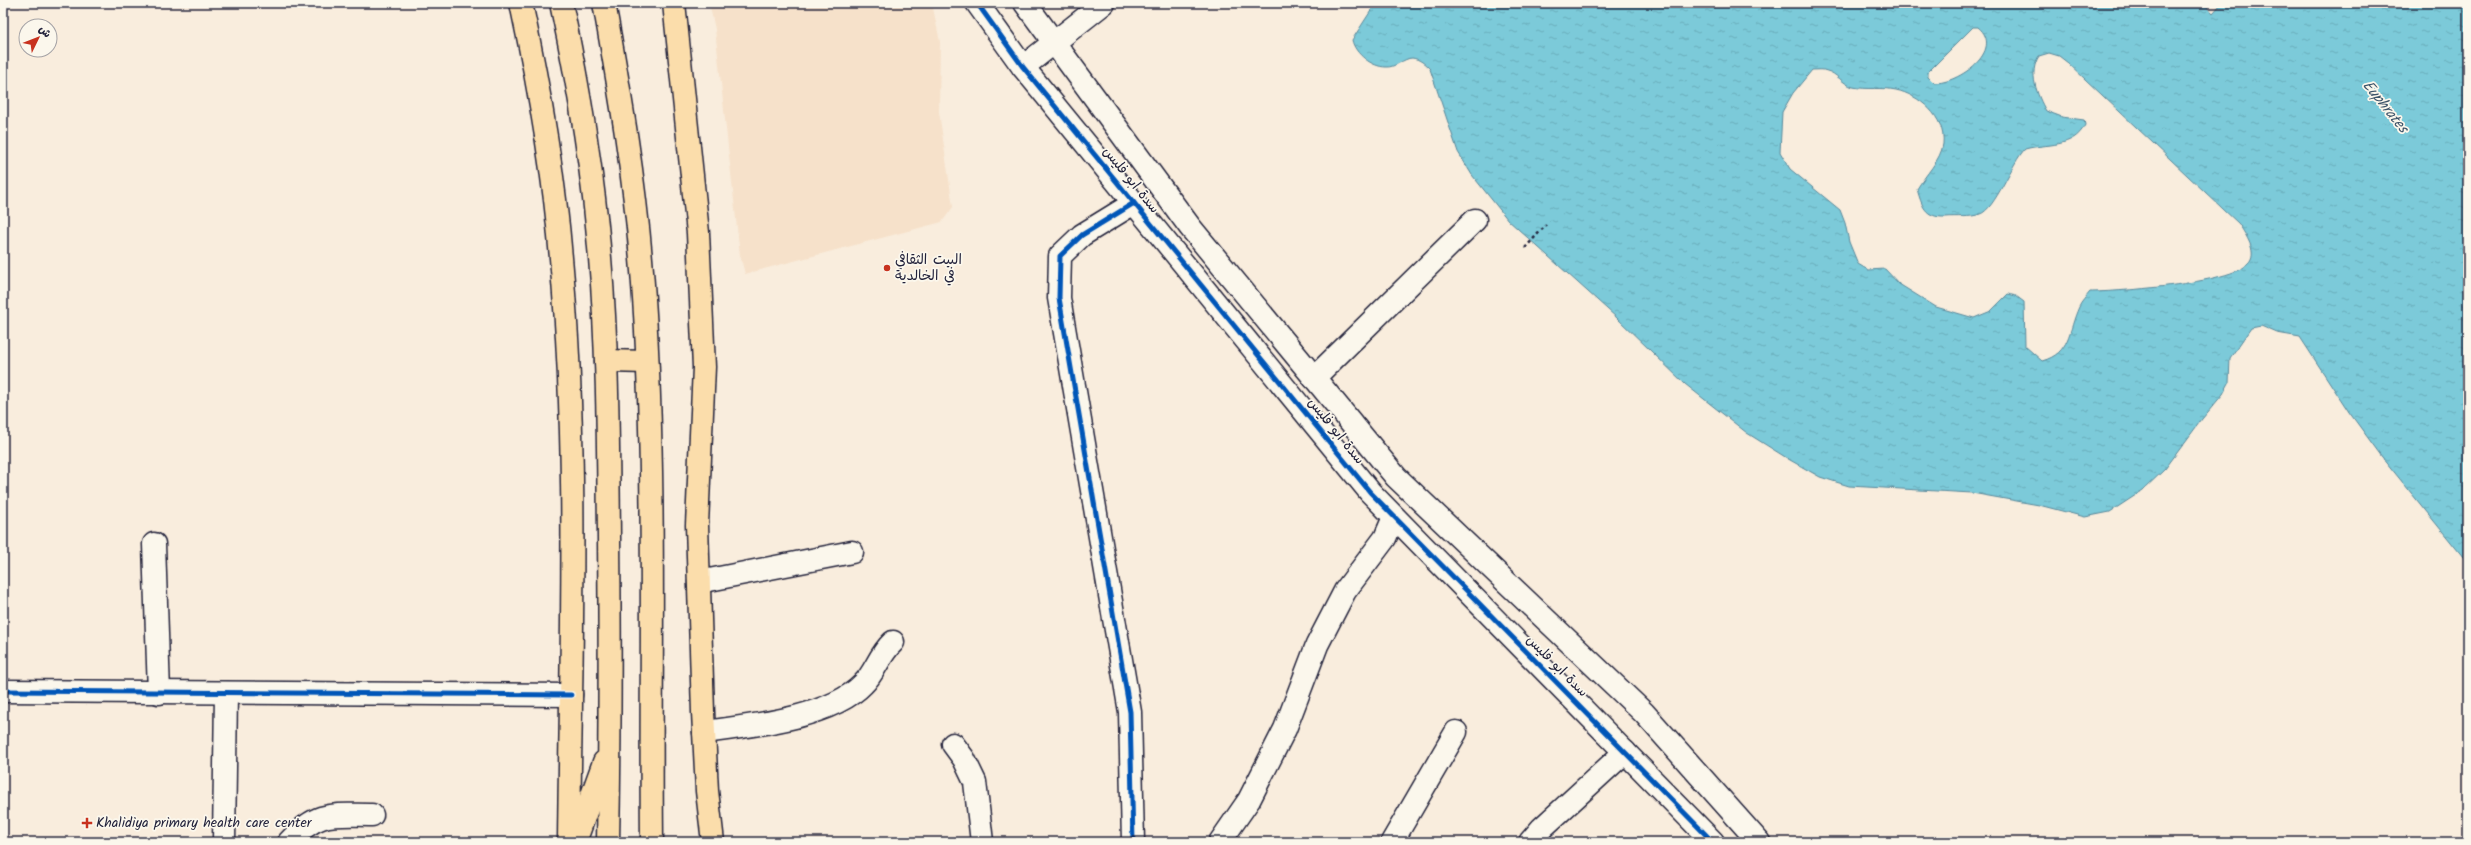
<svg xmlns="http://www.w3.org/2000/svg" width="2471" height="845" font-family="Kalam,'Playpen Sans Arabic',sans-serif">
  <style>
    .built { fill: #f6e1ca }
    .water { fill: url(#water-ripples); stroke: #57879a; fill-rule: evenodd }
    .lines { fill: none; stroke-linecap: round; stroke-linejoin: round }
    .minor-casing { stroke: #22223b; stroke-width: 25 }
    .major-casing { stroke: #22223b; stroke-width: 25 }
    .highway-casing { stroke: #22223b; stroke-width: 25 }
    .path { stroke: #22223b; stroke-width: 2.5; stroke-dasharray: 3 3; stroke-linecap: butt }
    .minor { stroke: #fbf7ec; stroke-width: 22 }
    .major { stroke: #fbddab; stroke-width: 22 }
    .highway { stroke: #fbddab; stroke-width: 22 }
    .cycleway-casing { stroke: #fbf7ec; stroke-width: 8 }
    .cycleway { stroke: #0057b8; stroke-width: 5 }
    .poi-dot { fill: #c8321e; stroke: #fbf7ec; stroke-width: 1.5 }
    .labels { text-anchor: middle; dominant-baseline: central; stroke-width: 3.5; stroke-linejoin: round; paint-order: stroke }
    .street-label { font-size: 14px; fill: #22223b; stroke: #fbf7ec }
    .poi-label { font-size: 14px; fill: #22223b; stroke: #fbf7ec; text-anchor: start }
    .water-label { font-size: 15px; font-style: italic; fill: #3d546a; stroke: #fbf7ec }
  </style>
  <defs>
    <pattern id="water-ripples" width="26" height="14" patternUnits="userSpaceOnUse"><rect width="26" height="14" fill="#7bcad9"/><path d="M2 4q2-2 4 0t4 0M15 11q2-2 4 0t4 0" fill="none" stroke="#6aadbb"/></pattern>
  </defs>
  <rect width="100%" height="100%" fill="#f9eddd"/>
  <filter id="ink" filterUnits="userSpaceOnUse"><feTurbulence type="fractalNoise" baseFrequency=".025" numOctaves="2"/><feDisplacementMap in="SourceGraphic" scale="8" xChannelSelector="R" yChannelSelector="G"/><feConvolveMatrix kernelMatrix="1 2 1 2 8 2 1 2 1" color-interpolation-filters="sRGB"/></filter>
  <g filter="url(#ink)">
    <!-- built -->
    <polygon class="built" points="709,3 932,3 940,42 939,112 953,207 942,222 745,274 740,255 715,29"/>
    <!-- water -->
    <path class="water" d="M1376 3H2204L2213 13 2222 3H2468V563L2382 457 2349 412 2300 337 2277 333 2261 326 2251 328 2230 358 2229 383 2223 394 2202 419 2165 469 2142 491 2110 512 2085 517 2039 505 1972 493 1849 486 1820 477 1790 460 1747 433 1685 384 1617 318 1508 220 1472 175 1458 152 1430 69C1425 64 1420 59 1412 58 1404 58 1395 68 1386 67 1372 67 1355 54 1352 40ZM1973 27H1978C2006 50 1958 84 1934 83L1928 77V72ZM2049 53 2059 56 2068 63 2239 224C2244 233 2256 248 2251 260 2242 283 2116 292 2090 292 2086 297 2081 302 2079 307 2068 331 2071 353 2042 361L2025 346 2024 302 2016 296 2008 294 1991 311 1974 318 1936 307 1899 284 1885 269 1868 270 1858 264 1849 242 1845 223 1840 210 1790 169 1780 152 1782 112 1793 93 1812 70C1817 70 1823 69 1827 71 1836 73 1843 84 1853 87 1867 90 1882 87 1896 90 1919 95 1946 117 1943 144 1941 160 1925 175 1917 189 1922 206 1925 218 1946 217 1956 216 1970 218 1980 214 1995 210 2012 162 2025 149 2046 143 2073 149 2085 125L2084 120 2062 117 2046 111C2037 95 2028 73 2039 56Z"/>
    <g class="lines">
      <!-- minor casing -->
      <g class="minor-casing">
        <g id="minor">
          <polyline points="977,3 1023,67 1370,492 1713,842"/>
          <polyline points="1025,3 1190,227 1396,477 1644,713 1759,842"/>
          <polyline points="1023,67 1104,3"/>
          <polyline points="1314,378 1475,220"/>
          <polyline points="154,544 159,693"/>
          <polyline points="699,582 852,552"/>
          <polyline points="3,691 571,695"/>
          <path d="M704 732C749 726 831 718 863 684 875 673 878 656 893 642"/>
          <polyline points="953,744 964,759 975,782 982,842"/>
          <polyline points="224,842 226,693"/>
          <path d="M289 842C318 810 332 815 372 815"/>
          <polyline points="1133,842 1130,712 1059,298 1060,256 1082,235 1134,203"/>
          <polyline points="1220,842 1249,800 1285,729 1317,645 1345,591 1385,538 1394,517"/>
          <polyline points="1392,842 1456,732"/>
          <polyline points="1530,842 1542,828 1625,752"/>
        </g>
      </g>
      <!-- major casing -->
      <g class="major-casing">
        <g id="major">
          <path d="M521 3C539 87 554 172 561 258 579 452 571 647 569 842"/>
          <polyline points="674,3 698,233 704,367 697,525 703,712 707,791 713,842"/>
        </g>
      </g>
      <!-- highway casing -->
      <g class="highway-casing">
        <g id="highway">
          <path d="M561 3C579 87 593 172 600 258 608 351 608 444 609 537 610 639 610 740 608 842"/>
          <path d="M604 3C620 92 635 181 642 271 657 461 650 652 652 842"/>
          <polyline points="606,361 647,362"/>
          <polyline points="575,842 604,762"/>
        </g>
      </g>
      <!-- path -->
      <polyline class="path" points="1525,248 1546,225"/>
      <!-- minor -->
      <use href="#minor" class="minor"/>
      <!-- major -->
      <use href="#major" class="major"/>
      <!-- highway -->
      <use href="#highway" class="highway"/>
      <!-- cycleway casing -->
      <g class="cycleway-casing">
        <g id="cycleway">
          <polyline points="977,3 1023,67 1370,492 1713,842"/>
          <polyline points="3,691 571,695"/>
          <polyline points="1133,842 1130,712 1059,298 1060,256 1082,235 1134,203"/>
        </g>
      </g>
      <!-- cycleway -->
      <use href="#cycleway" class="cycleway"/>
    </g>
  </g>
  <!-- markers -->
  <g class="poi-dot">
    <circle cx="887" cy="268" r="4"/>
    <path d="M85 817h4v4h4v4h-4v4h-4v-4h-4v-4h4z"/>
  </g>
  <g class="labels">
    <!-- street labels -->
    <g class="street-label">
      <text transform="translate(1131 180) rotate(51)">سدة ابو فليس</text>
      <text transform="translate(1336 431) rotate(51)">سدة ابو فليس</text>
      <text transform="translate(1557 666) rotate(45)">سدة ابو فليس</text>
    </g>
    <!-- poi labels -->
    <g class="poi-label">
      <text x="895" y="260">البيت الثقافي<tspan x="895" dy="16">في الخالدية</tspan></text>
      <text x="96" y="823">Khalidiya primary health care center</text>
    </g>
    <!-- water labels -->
    <g class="water-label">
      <text transform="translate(2385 107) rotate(51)">Euphrates</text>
    </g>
  </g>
  <!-- margin -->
  <rect width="2471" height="845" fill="none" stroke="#fbf7ec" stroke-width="16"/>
  <rect x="8" y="8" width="2455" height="829" fill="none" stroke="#22223b" stroke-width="1.5" filter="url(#ink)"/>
  <!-- north arrow -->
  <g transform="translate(38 38) rotate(47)"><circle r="19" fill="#fbf7ec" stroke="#a4a2a5"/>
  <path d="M0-3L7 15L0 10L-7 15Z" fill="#c8321e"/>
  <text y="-6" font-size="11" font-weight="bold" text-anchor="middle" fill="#22223b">ش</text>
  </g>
</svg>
